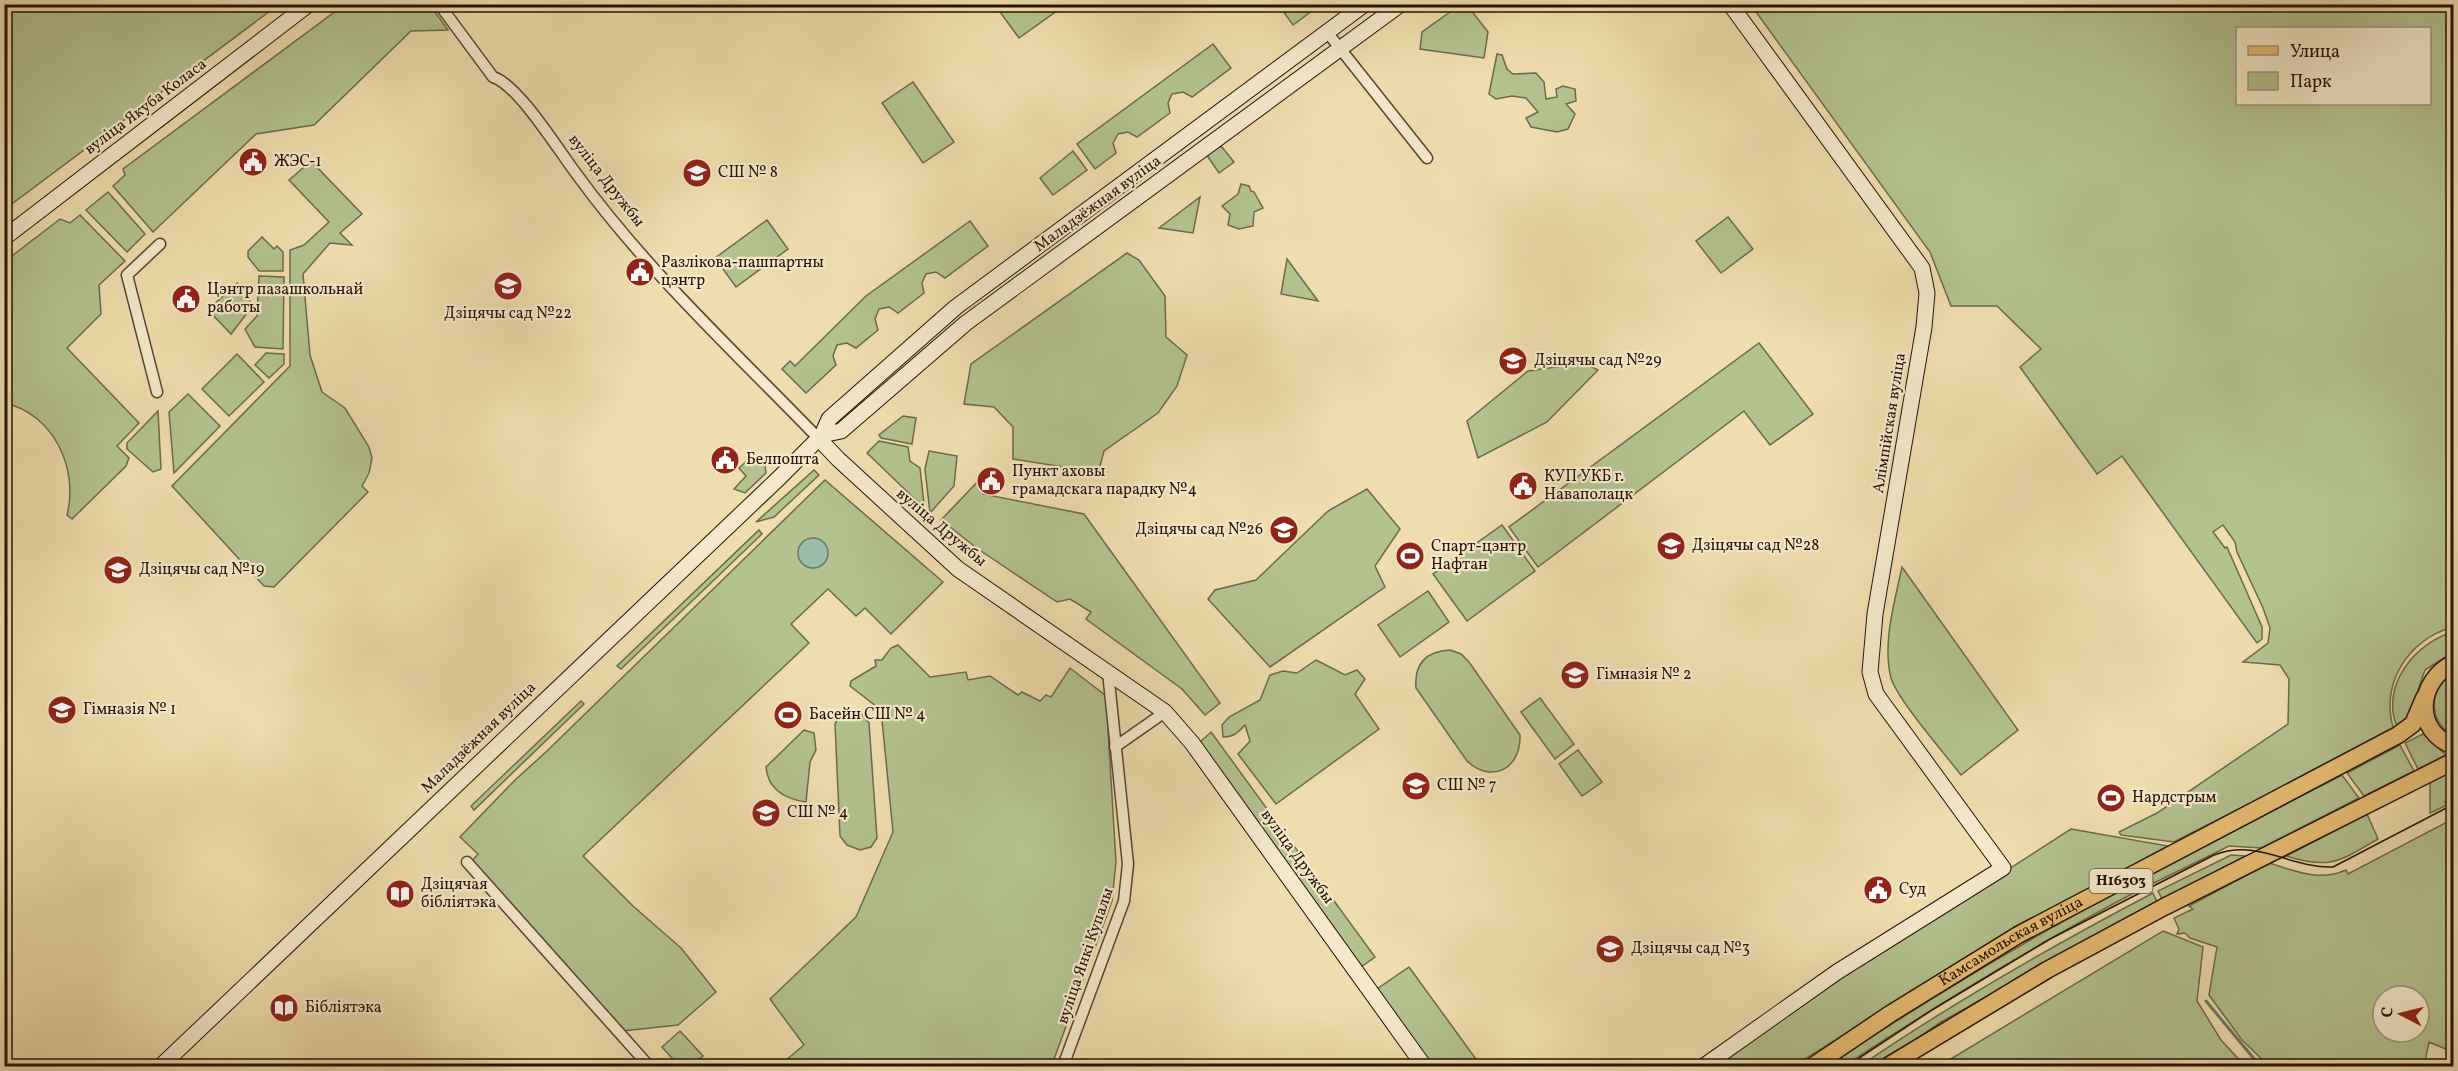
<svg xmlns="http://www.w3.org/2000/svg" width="2458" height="1071" font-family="Vollkorn,serif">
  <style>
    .green { fill: #b3c28f; stroke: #6c6a49; stroke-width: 1.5; fill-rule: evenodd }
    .water { fill: #9abca8; stroke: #6c7866; stroke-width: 1.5 }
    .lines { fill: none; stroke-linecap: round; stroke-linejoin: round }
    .stream { stroke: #6c7866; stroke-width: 3 }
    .street-casing { stroke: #58442e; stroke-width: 13 }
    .secondary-casing { stroke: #261103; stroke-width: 17 }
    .primary-casing { stroke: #261103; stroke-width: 19 }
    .street { stroke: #f5e9ca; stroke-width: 10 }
    .secondary { stroke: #f5e9ca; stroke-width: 15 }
    .primary { stroke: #e8be76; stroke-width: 16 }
    .tram { stroke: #261103; stroke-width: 1.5 }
    .labels { text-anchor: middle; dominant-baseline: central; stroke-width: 4.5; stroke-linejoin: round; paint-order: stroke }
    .shield { fill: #f5e9ca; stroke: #64523f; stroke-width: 1.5 }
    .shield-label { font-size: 15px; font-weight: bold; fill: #261103 }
    .street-label { font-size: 16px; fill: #261103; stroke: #f5e9ca }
    .poi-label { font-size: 16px; fill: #261103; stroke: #f5e9ca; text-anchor: start }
  </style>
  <rect width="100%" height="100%" fill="#f0ddad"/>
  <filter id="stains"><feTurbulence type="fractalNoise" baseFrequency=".00333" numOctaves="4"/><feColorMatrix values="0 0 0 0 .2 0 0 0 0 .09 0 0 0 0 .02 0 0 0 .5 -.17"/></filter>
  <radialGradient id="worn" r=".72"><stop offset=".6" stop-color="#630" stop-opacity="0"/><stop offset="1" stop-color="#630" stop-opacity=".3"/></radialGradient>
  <!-- green -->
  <g class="green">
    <polygon points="5,4 278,4 278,5 5,209"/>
    <polygon points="1011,4 1065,4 1065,5 1019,38 1000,12"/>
    <polygon points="1284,4 1320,4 1320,5 1293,25 1280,7"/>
    <polygon points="344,5 430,5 448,30 411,31 314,125 256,134 153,232 113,186 125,175 123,169"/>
    <polygon points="1460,5 1467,5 1488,32 1484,58 1420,49 1422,32"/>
    <path d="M1751 5H2453V627C2408 639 2379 685 2394 730L2174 842 2121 835 2119 832 2157 813 2288 724 2289 679 2280 665 2243 662 2268 643 2270 628 2263 608 2237 552 2235 542 2223 525 2213 532 2225 548 2227 547 2262 627V639L2257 643 2122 456 2097 474 2095 471 2020 367 2041 349 1997 306H1951L1930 252ZM2238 28H2430V104H2238Z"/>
    <polygon points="1213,44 1231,68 1192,97 1183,92 1172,94 1168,103 1170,113 1137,137 1128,132 1118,134 1113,143 1116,153 1095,169 1077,144"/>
    <polygon points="1497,54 1502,55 1507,69 1513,74 1536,73 1544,82 1546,99 1557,97 1556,89 1563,86 1575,89 1576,101 1566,104 1575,114 1568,129 1557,132 1531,127 1526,118 1538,112 1526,98 1512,96 1496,99 1489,94"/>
    <polygon points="913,82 954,142 923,163 882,103"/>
    <polygon points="1215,146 1222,147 1234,162 1219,173 1208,157 1209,150"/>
    <polygon points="1073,151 1087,170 1053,195 1040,178"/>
    <polygon points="311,161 362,214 340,233 352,245 330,243 303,274 310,355 322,392 345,408 369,447 372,458 369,473 362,486 368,492 274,587 264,586 172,486 290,366 290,250 304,245 329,222 289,180"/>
    <polygon points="1241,184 1249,186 1251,191 1254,192 1263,208 1254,212 1253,226 1239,229 1228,225 1230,214 1222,206 1238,194"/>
    <polygon points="108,192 145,234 127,252 86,210"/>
    <polygon points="1200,197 1193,233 1159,228"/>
    <path d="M80 215 125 261 99 285 101 314 67 348 139 423 117 446 129 458 126 466 72 519 67 515C79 468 53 414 5 403L4 262 60 219 70 223Z"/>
    <polygon points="1728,217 1753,249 1721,273 1696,241"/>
    <polygon points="767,220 788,249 736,287 715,258"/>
    <polygon points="970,221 988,246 945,278 936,272 926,274 922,283 924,293 898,313 889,307 879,309 875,319 878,330 856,348 847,343 837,345 833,356 836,365 806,393 782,369 790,361 795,366 866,296"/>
    <polygon points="262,237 274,249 277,246 283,252 283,271 259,271 248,257 248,251"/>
    <polygon points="1127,253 1139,260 1165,296 1166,337 1187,355 1177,386 1158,413 1104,451 1100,466 1089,471 1013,459 1013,427 994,407 964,404 971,364"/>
    <polygon points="1287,259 1318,301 1281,294"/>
    <polygon points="259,276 284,277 283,349 255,347 245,329 257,316"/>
    <polygon points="237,283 249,296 251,308 231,334 208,310"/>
    <polygon points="1759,343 1813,414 1770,445 1744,411 1538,567 1509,527"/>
    <polygon points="266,353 284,354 284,364 269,378 255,365"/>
    <polygon points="237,354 264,382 229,416 202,389"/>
    <polygon points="1584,363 1598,370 1547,422 1478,458 1467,421 1528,371"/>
    <polygon points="188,394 220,426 174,473 169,412"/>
    <polygon points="158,411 161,469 153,472 127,449 127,443"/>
    <polygon points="903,416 916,418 912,444 881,438 879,435"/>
    <polygon points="879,441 908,447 910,461 920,468 924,504 922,506 867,453"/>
    <polygon points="929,451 957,456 954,486 930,513 925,469"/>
    <polygon points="754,454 765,465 766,473 745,493 734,489 746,476 739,468"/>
    <polygon points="814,470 819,475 774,517 756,522"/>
    <polygon points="986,473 983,494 1084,514 1220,703 1205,715 1182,689 1086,619 1091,612 1070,599 1057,602 978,549 941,520"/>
    <polygon points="825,480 943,582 891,634 865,608 856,616 828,589 791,624 809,643 583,856 633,906 681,948 716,992 678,1025 623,1031 472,861 478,854 460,837 515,780 547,751"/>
    <polygon points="1367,489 1400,529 1375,566 1385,587 1270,667 1208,599 1215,590 1256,580 1328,511"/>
    <polygon points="1502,525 1535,571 1467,621 1433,574"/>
    <polygon points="759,530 762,534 621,669 617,666"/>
    <path d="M1902 567 2018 730 1961 775C1945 754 1897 699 1891 678 1882 643 1895 601 1902 567Z"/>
    <polygon points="1428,591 1449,622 1400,657 1378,625"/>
    <path d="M2453 632V652L2425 670 2408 718 2397 727C2380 686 2415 643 2453 632Z"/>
    <polygon points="898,645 930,677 966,672 968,680 990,676 1018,695 1022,692 1040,701 1046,695 1051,697 1070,668 1106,696 1116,862 1112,901 1054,1059 1048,1066 779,1066 804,1045 770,999 856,917 893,832 881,710 850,686 851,681 876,666 875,660 882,660 891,648"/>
    <path d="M1450 650 1461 654 1469 662 1520 735C1521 769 1492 784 1467 761L1416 688C1414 664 1426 651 1450 650Z"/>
    <path d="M1316 660 1345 675 1357 670 1365 679 1355 694 1379 729 1276 804 1238 754 1250 741 1245 725C1238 732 1235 737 1223 737L1222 725 1229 717 1260 700 1270 675 1283 671 1297 673Z"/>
    <path d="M2453 673V736C2428 720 2428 689 2453 673Z"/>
    <polygon points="1540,698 1574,744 1555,759 1521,712"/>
    <polygon points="581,701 584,704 474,810 471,806"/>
    <polygon points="852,710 862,714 869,723 877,838 871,847 860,850 847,845 840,836 835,724 841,714"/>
    <path d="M804 730 814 733 816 750 810 762 806 802C785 799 768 790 766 767Z"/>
    <polygon points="1211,732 1375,957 1361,967 1199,743"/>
    <polygon points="2423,734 2446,755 2418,769 2405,743"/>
    <polygon points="2400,745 2414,771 2364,796 2347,773"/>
    <polygon points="1578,750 1602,782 1582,796 1559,764"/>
    <polygon points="2453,771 2453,798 2445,802 2447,805 2430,813 2430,782"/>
    <polygon points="2342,775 2359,798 2261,848 2229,846 2154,883 2148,874"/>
    <path d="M2453 812V909L2446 921 2453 920V1052L2429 1042 2424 1066H2269L2242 1040 2209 995 2217 947 2190 938 2185 933 2177 934 2179 929 2174 918 2193 909 2189 906 2269 863C2295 871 2320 882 2346 870L2348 874 2451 820ZM2383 996H2419V1032H2383Z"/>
    <path d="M2367 814 2378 839C2340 861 2330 870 2286 856Z"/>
    <polygon points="2071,829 2168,846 2001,936 1794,1066 1716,1066 1845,975"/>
    <polygon points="2231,855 2246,856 2162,899 2158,891"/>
    <path d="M2144 877 2149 885C2043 940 1943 1001 1844 1066H1828C1930 997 2035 935 2144 877Z"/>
    <path d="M2153 893 2157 902 1941 1022 1877 1066H1860C1954 1002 2052 946 2153 893Z"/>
    <polygon points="2163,931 2203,947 2197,1001 2221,1040 2245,1066 1939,1066"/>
    <polygon points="1409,967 1481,1066 1433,1066 1377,989"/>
    <polygon points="680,1031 703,1056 691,1066 679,1066 662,1047"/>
  </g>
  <!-- water -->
  <circle class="water" cx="813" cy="553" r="15"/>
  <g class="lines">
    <!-- stream -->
    <polyline class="stream" points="2206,1001 2260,1066"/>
    <!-- street casing -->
    <g class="street-casing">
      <g id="street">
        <path d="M439 4 493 77C519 85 560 153 578 176 648 272 737 354 819 439"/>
        <polyline points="1327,32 1427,158"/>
        <polyline points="157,392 127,275 160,244"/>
        <polyline points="1115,747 1165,712"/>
        <polyline points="467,862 649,1066"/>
        <polyline points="1063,1066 1124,901 1128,864 1108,672"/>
      </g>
    </g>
    <!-- secondary casing -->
    <g class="secondary-casing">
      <g id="secondary">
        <polyline points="4,238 309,4"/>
        <polyline points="822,435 841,431 966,323 1401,4"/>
        <polyline points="819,439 838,459 958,569 1165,712 1192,743 1424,1066"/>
        <polyline points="161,1066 779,478 822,435 829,419 956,307 1365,4"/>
        <polyline points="1704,1066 1837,972 2003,868 1876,694 1870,672 1875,614 1924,327 1927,293 1922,268 1730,4"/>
      </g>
    </g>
    <!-- primary casing -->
    <g class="primary-casing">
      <g id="primary">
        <path d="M2454 663C2417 680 2413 732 2454 746"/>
        <path id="s1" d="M1813 1066 1890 1014 2018 935 2398 735 2413 724 2424 698"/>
        <polyline points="1888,1066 2047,970 2164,907 2454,761"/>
      </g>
    </g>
    <!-- street -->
    <use href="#street" class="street"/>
    <!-- secondary -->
    <use href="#secondary" class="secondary"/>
    <!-- primary -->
    <use href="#primary" class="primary"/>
    <!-- tram -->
    <path class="tram" d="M1847 1066 1932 1010 2050 939 2214 855C2258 838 2289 868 2333 867L2454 804"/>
  </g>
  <!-- icons -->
  <defs>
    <g id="civic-disc" transform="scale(1.5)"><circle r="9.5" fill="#8f2418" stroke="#f5e9ca"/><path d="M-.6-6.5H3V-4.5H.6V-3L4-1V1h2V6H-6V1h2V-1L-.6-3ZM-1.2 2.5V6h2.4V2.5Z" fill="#fff"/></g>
    <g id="school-disc" transform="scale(1.5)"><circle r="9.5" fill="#8f2418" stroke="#f5e9ca"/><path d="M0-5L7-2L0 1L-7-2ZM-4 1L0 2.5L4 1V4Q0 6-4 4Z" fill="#fff"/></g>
    <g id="stadium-disc" transform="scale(1.5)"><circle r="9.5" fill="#8f2418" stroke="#f5e9ca"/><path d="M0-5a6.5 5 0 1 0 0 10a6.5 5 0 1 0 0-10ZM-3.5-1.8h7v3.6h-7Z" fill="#fff"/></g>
    <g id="library-disc" transform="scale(1.5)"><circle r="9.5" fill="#8f2418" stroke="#f5e9ca"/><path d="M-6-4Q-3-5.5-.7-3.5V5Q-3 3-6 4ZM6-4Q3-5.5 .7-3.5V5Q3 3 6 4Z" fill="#fff"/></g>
  </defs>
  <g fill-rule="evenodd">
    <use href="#civic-disc" x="253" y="162"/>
    <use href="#school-disc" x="697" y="173"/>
    <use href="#civic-disc" x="640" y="272"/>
    <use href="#school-disc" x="508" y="286"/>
    <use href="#civic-disc" x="186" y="299"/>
    <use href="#school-disc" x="1513" y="361"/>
    <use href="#civic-disc" x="725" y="460"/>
    <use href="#civic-disc" x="991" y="481"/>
    <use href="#civic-disc" x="1523" y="486"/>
    <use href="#school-disc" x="1284" y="530"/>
    <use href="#school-disc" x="1671" y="546"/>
    <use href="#stadium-disc" x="1410" y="556"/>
    <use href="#school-disc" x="118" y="570"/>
    <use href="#school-disc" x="1575" y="675"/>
    <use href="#school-disc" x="62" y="710"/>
    <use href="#stadium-disc" x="788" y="715"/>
    <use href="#school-disc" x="1416" y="786"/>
    <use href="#stadium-disc" x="2111" y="798"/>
    <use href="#school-disc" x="766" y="813"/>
    <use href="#civic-disc" x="1878" y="890"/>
    <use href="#library-disc" x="400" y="894"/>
    <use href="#school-disc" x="1610" y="949"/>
    <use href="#library-disc" x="284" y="1008"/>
  </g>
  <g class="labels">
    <!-- shield labels -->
    <rect class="shield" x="2089.5" y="869" width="63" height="24" rx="4.5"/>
    <g class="shield-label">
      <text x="2121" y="881">Н16303</text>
    </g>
    <!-- street labels -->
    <g class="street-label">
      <text transform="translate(146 107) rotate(-37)">вуліца Якуба Коласа</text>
      <text transform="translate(606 181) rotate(52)">вуліца Дружбы</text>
      <text transform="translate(1098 204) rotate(-36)">Маладзёжная вуліца</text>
      <text transform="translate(1890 423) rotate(-81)">Алімпійская вуліца</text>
      <text transform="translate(941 528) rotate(40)">вуліца Дружбы</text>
      <text transform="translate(479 738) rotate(-44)">Маладзёжная вуліца</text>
      <text transform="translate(1297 857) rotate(54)">вуліца Дружбы</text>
      <text stroke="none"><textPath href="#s1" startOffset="234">Камсамольская вуліца</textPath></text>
      <text transform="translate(1086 956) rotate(-71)">вуліца Янкі Купалы</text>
    </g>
    <!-- poi labels -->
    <g class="poi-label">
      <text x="274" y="162">ЖЭС-1</text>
      <text x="718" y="173">СШ № 8</text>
      <text x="661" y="263">Разлікова-пашпартны<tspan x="661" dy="18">цэнтр</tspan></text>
      <text x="207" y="290">Цэнтр пазашкольнай<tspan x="207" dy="18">работы</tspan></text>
      <text x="508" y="314" text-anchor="middle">Дзіцячы сад №22</text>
      <text x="1534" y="361">Дзіцячы сад №29</text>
      <text x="746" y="460">Белпошта</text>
      <text x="1012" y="472">Пункт аховы<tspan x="1012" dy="18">грамадскага парадку №4</tspan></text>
      <text x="1544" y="477">КУП УКБ г.<tspan x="1544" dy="18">Наваполацк</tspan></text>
      <text x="1263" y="530" text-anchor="end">Дзіцячы сад №26</text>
      <text x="1692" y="546">Дзіцячы сад №28</text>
      <text x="1431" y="547">Спарт-цэнтр<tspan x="1431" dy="18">Нафтан</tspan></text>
      <text x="139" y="570">Дзіцячы сад №19</text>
      <text x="1596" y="675">Гімназія № 2</text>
      <text x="83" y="710">Гімназія № 1</text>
      <text x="809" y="715">Басейн СШ № 4</text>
      <text x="1437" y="786">СШ № 7</text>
      <text x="2132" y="798">Нардстрым</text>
      <text x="787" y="813">СШ № 4</text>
      <text x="421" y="885">Дзіцячая<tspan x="421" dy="18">бібліятэка</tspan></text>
      <text x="1899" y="890">Суд</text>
      <text x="1631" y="949">Дзіцячы сад №3</text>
      <text x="305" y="1008">Бібліятэка</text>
    </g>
  </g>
  <!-- margin -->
  <rect width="2458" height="1071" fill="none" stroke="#f0ddad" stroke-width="24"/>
  <rect x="6" y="6" width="2446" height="1059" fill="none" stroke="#261103" stroke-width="3"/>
  <rect x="12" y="12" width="2434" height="1047" fill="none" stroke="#261103" stroke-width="1.5"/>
  <!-- legend -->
  <rect x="2236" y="27" width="195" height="78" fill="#f5e9ca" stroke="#a2937a" stroke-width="1.5"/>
  <rect x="2248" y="46" width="30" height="9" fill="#e8be76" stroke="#a2937a" stroke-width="1.5"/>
  <text x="2290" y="57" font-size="18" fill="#261103">Улица</text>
  <rect x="2248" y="72" width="30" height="18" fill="#b3c28f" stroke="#a2937a" stroke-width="1.5"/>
  <text x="2290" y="87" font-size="18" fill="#261103">Парк</text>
  <!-- north arrow -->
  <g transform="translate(2401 1014) rotate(277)"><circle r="28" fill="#f5e9ca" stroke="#a2937a" stroke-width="1.5"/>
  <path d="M0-4.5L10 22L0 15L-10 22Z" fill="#8f2418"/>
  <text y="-9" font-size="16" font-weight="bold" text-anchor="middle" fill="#261103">С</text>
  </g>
  <rect width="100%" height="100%" filter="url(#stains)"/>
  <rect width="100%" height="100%" fill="url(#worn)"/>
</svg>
